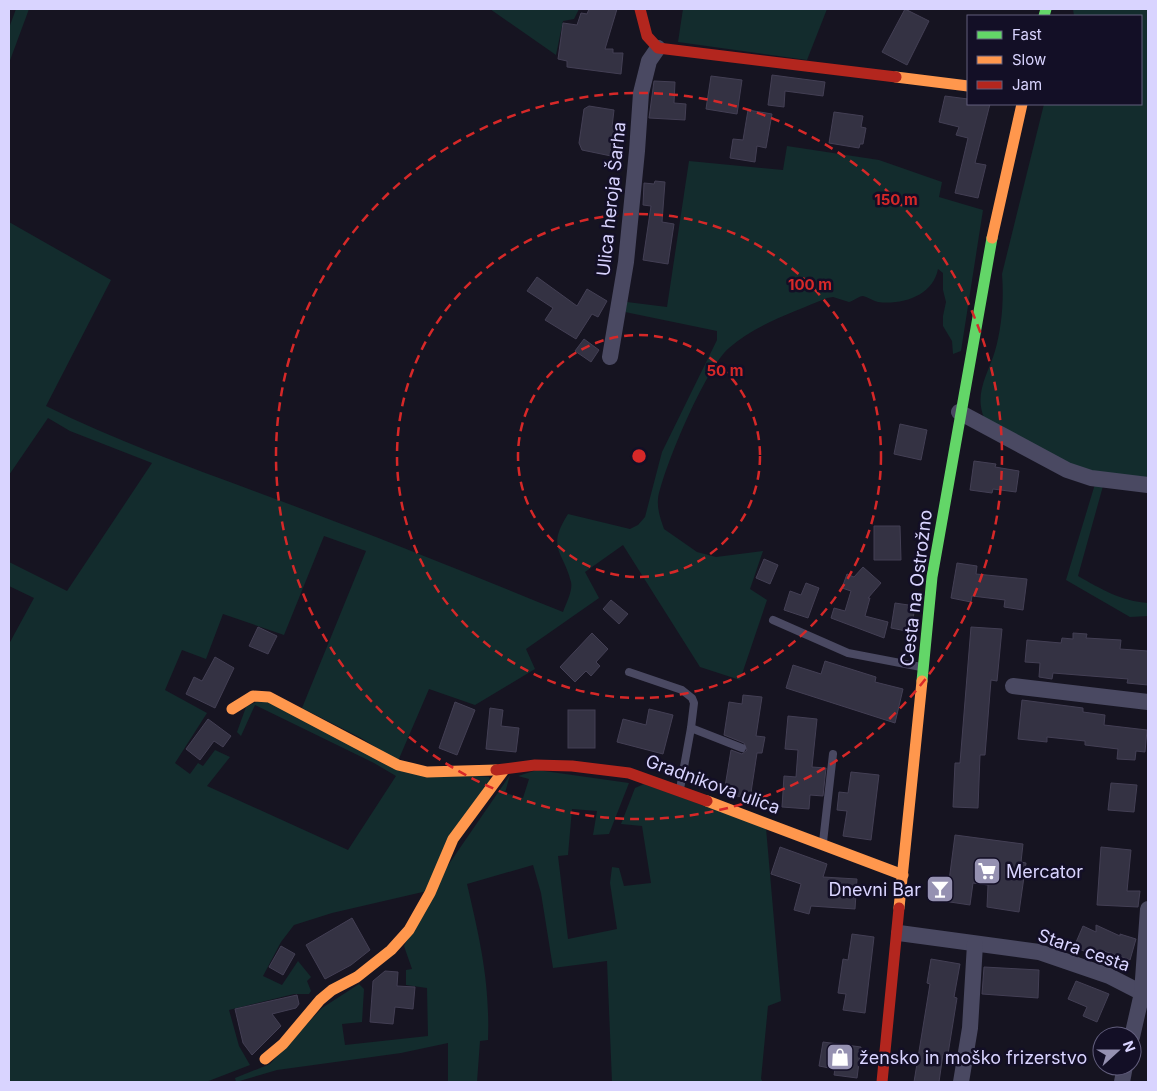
<svg xmlns="http://www.w3.org/2000/svg" width="1157" height="1091" font-family="Inter,sans-serif">
  <style>
    .green { fill: #132c2d }
    .building { fill: #343243; stroke: #433f54 }
    .lines { fill: none; stroke-linecap: round; stroke-linejoin: round }
    .lane { stroke: #4a4962; stroke-width: 8 }
    .street { stroke: #4a4962; stroke-width: 16 }
    .fast { stroke: #63d668; stroke-width: 11 }
    .slow { stroke: #ff974d; stroke-width: 11 }
    .jam { stroke: #b3261e; stroke-width: 11 }
    .ring { fill: none; stroke: #d62828; stroke-width: 2.5; stroke-dasharray: 9 6 }
    .labels { text-anchor: middle; dominant-baseline: central; stroke-width: 5; stroke-linejoin: round; paint-order: stroke }
    .street-label { font-size: 18px; fill: #d9d4ff; stroke: #130f26 }
    .poi-label { font-size: 18px; fill: #d9d4ff; stroke: #130f26; text-anchor: start }
    .centre { fill: #d62828; stroke: #130f26; stroke-width: 2.5 }
    .ring-label { font-size: 15px; text-anchor: middle; font-weight: bold; fill: #d62828; stroke: #130f26; stroke-width: 5; stroke-linejoin: round; paint-order: stroke }
  </style>
  <rect width="100%" height="100%" fill="#161421"/>
  <!-- green -->
  <g class="green">
    <polygon points="16,9 29,9 9,63 9,28"/>
    <polygon points="490,9 579,9 574,19 563,21 556,55"/>
    <polygon points="683,9 827,9 807,60 678,42"/>
    <path d="M1073 9H1148V482L1084 472 984 418C974 393 988 374 995 351 1002 327 1004 299 1002 274L1044 104H1141V16H1074Z"/>
    <path d="M787 146 879 160 942 182 939 197 983 210 961 351 953 354 952 341 943 326V316L946 302 943 290V273L938 269C933 295 904 305 878 302 873 301 868 297 863 296 859 296 853 301 849 302L833 297 827 298C794 312 756 324 729 348 706 367 663 469 658 499 657 510 661 520 664 529L697 552 716 557 763 551 750 589 767 600 740 680 700 667 623 545 585 572 599 598 526 649 535 669 475 705 429 689 398 761 361 738 302 708 366 551 324 536 284 635 223 614 206 659 182 650 165 690 207 713 175 763 190 774 198 763 203 766 215 750 230 757 207 786 348 850 396 776 374 763 255 705 241 736 237 732 246 707 260 700H269L290 708 404 772 427 776 468 775 489 777 490 780 449 840 427 891 332 913 294 925 281 942 263 976 282 985 298 961 311 977 307 981 311 991 309 994H294L229 1010 239 1046 250 1065 206 1082H9V644L34 598 9 586V562L67 591 152 463 70 431 48 418 9 475V222L111 280 46 406C137 451 236 483 331 520 409 549 486 581 563 612 566 603 573 591 571 582 563 550 546 549 568 514L630 529 638 525 645 517 662 452 717 340V331L625 312 627 302 667 307 689 161 783 170Z"/>
    <path d="M1095 484 1103 486 1078 576C1101 589 1121 601 1148 603V616L1130 617 1066 580Z"/>
    <path d="M537 770 629 783 609 834 593 835 597 811 572 809 568 855 558 856 568 939 617 929 610 883 612 867 619 868 624 886 651 883 642 826 621 824 635 788 644 784 766 828 781 1001 768 1006 761 1079 763 1082H612L607 961 553 968 541 893 533 865 467 884C480 940 490 982 488 1040L480 1041 477 1082H448V1043L401 1053 277 1070 236 1082 235 1078 270 1064 322 1008 359 984 364 989 362 1022 342 1024 345 1045 428 1036 427 988 406 985V970L412 969 404 946 440 877 510 775 505 793 523 798 529 779 518 776Z"/>
  </g>
  <!-- building -->
  <g class="building">
    <polygon points="589,9 617,9 605,49 613,49 613,53 623,53 621,74 567,67 567,61 558,59 563,23 577,25 581,13 587,14"/>
    <polygon points="905,9 929,21 907,65 882,52"/>
    <polygon points="772,75 825,82 823,96 785,91 784,107 768,105"/>
    <polygon points="711,76 742,80 737,114 706,109"/>
    <polygon points="654,81 675,82 674,103 686,104 685,120 649,118"/>
    <polygon points="945,96 968,99 968,104 990,104 975,163 986,165 978,198 955,193 968,138 956,135 959,127 939,122"/>
    <polygon points="589,106 614,110 612,127 616,128 615,135 619,141 616,157 582,150 579,143 584,109"/>
    <polygon points="748,110 772,114 766,148 757,146 755,162 730,158 733,139 743,140"/>
    <polygon points="834,112 863,116 861,127 866,128 863,144 860,144 859,148 829,143"/>
    <polygon points="655,181 665,182 662,222 674,224 668,264 643,260 651,206 643,205 644,183 654,184"/>
    <polygon points="537,277 577,306 587,289 607,301 598,317 592,314 576,339 545,320 553,308 527,291"/>
    <polygon points="584,339 599,350 591,362 575,351"/>
    <polygon points="900,424 927,430 921,460 894,454"/>
    <polygon points="974,461 996,464 995,467 1019,471 1016,492 993,489 992,493 970,490"/>
    <polygon points="874,526 900,526 901,560 874,560"/>
    <polygon points="764,559 778,565 770,584 756,578"/>
    <polygon points="957,563 977,566 976,574 1027,579 1023,610 1004,607 1005,600 972,596 971,602 951,598"/>
    <polygon points="863,567 881,583 868,598 870,598 865,616 888,622 884,638 831,618 834,608 845,611 851,591 842,588 847,574 854,577"/>
    <polygon points="806,583 819,588 808,618 784,610 790,591 801,595"/>
    <polygon points="611,600 628,614 619,624 603,609"/>
    <polygon points="895,603 915,606 911,632 891,628"/>
    <polygon points="258,627 277,636 268,654 249,646"/>
    <polygon points="971,627 1002,629 997,681 991,680 985,755 980,755 978,808 953,807 955,763 960,763"/>
    <polygon points="592,633 608,649 596,662 600,666 591,676 586,671 575,682 560,667"/>
    <polygon points="1073,633 1087,634 1086,638 1121,640 1120,649 1148,651 1148,685 1127,683 1128,679 1053,673 1052,679 1039,677 1040,663 1025,662 1027,640 1061,643 1062,638 1073,639"/>
    <polygon points="215,657 234,668 215,708 186,694 194,677 202,681"/>
    <polygon points="825,661 876,677 875,682 903,689 895,723 786,688 793,665 821,674"/>
    <polygon points="743,695 762,697 756,736 765,737 762,753 757,753 750,799 724,793 731,750 742,754 747,750 744,743 724,735 729,702 742,704"/>
    <polygon points="1022,700 1083,708 1083,712 1105,715 1104,725 1147,730 1145,752 1136,751 1135,760 1117,759 1118,749 1085,745 1085,741 1047,737 1047,742 1018,739"/>
    <polygon points="455,702 475,710 457,755 439,748"/>
    <polygon points="490,708 503,710 501,726 519,728 516,752 486,749"/>
    <polygon points="649,709 673,715 663,754 617,742 623,719 646,725"/>
    <rect x="568" y="710" width="27" height="38"/>
    <polygon points="788,716 817,719 812,767 826,768 823,796 810,795 809,809 782,807 784,776 796,777 798,750 785,749"/>
    <polygon points="208,719 231,736 223,747 214,741 200,760 186,749"/>
    <polygon points="851,772 879,775 871,840 843,836 847,811 837,810 839,792 848,793"/>
    <polygon points="1111,783 1137,785 1134,812 1108,810"/>
    <polygon points="955,835 1023,844 1021,862 1026,863 1019,912 987,907 988,885 973,883 970,905 930,899 933,879 949,881"/>
    <polygon points="780,847 827,864 823,877 857,879 855,909 811,906 809,914 794,910 801,884 771,874"/>
    <polygon points="1101,847 1131,850 1127,891 1140,891 1138,907 1097,905"/>
    <polygon points="352,918 370,950 351,965 325,979 306,945"/>
    <polygon points="1096,925 1120,936 1120,934 1136,939 1130,960 1104,951 1101,958 1074,947 1083,926 1096,932"/>
    <polygon points="852,934 874,937 865,1013 843,1010 846,994 838,993 843,959 848,960"/>
    <polygon points="281,946 295,954 283,975 269,967"/>
    <polygon points="931,959 960,964 954,997 957,998 948,1054 943,1054 939,1082 914,1082 930,984 927,983"/>
    <polygon points="984,967 1039,970 1038,998 982,994"/>
    <polygon points="385,971 398,972 397,986 415,987 413,1009 395,1007 393,1024 370,1022 373,981"/>
    <polygon points="1076,981 1109,994 1097,1022 1083,1016 1087,1007 1068,999"/>
    <polygon points="297,995 299,1004 296,1008 272,1014 281,1026 252,1055 243,1043 235,1009"/>
    <polygon points="823,1042 861,1047 857,1078 834,1075 835,1069 819,1066"/>
  </g>
  <g class="lines">
    <!-- lane -->
    <g class="lane">
      <polyline points="773,620 848,653 921,667"/>
      <polyline points="629,672 682,690 692,698 694,703 691,728 680,789"/>
      <polyline points="691,728 742,748"/>
      <polyline points="823,842 833,754"/>
    </g>
    <!-- street -->
    <g class="street">
      <polyline points="610,357 626,262 637,151 641,93 649,61 658,48"/>
      <polyline points="959,412 1067,470 1091,478 1148,485"/>
      <polyline points="1013,686 1148,702"/>
      <polyline points="899,933 1039,952 1109,976 1148,996"/>
      <polyline points="1132,1037 1142,993 1148,909"/>
      <polyline points="961,1082 970,1028 975,944"/>
      <polyline points="1122,1082 1125,1066"/>
    </g>
    <!-- fast -->
    <g class="fast">
      <polyline points="1044,16 1046,9"/>
      <polyline points="922,681 932,577 992,238"/>
    </g>
    <!-- slow -->
    <g class="slow">
      <polyline points="896,77 968,86"/>
      <polyline points="992,238 1022,104"/>
      <polyline points="232,709 253,696 269,697 398,765 427,772 496,770"/>
      <polyline points="707,801 903,875"/>
      <polyline points="899,908 922,681"/>
      <polyline points="265,1059 283,1044 320,1000 332,990 357,977 391,950 409,930 430,893 453,839 504,770"/>
    </g>
    <!-- jam -->
    <g class="jam">
      <polyline points="640,9 647,36 658,48 896,77"/>
      <polyline points="496,770 535,765 572,766 629,773 707,801"/>
      <polyline points="882,1082 899,908"/>
    </g>
  </g>
  <!-- distance rings -->
  <g class="ring">
    <circle cx="639" cy="456" r="121"/>
    <circle cx="639" cy="456" r="242"/>
    <circle cx="639" cy="456" r="363"/>
  </g>
  <!-- icons -->
  <defs>
    <g id="supermarket-square" transform="scale(1.4375)"><rect x="-9" y="-9" width="18" height="18" rx="4" fill="#9591b1" stroke="#130f26"/><path d="M-6-5.5h2.5l.6 2H6L4.5 2H-2.5L-4.4-4H-6ZM-1.5 3.2a1.3 1.3 0 1 0 .1 0ZM3 3.2a1.3 1.3 0 1 0 .1 0Z" fill="#fff"/></g>
    <g id="bar-square" transform="scale(1.4375)"><rect x="-9" y="-9" width="18" height="18" rx="4" fill="#9591b1" stroke="#130f26"/><path d="M-6-5H6L.8 .8V4.5H3.5V6h-7V4.5H-.8V.8Z" fill="#fff"/></g>
    <g id="shop-square" transform="scale(1.4375)"><rect x="-9" y="-9" width="18" height="18" rx="4" fill="#9591b1" stroke="#130f26"/><path d="M-5-2.5h2.3a2.7 3.5 0 0 1 5.4 0H5L5.5 6h-11ZM-1.5-2.5h3a1.5 2.3 0 0 0-3 0Z" fill="#fff"/></g>
  </defs>
  <g fill-rule="evenodd">
    <use href="#supermarket-square" x="987" y="871"/>
    <use href="#bar-square" x="940" y="889"/>
    <use href="#shop-square" x="840" y="1057"/>
  </g>
  <g class="labels">
    <!-- street labels -->
    <g class="street-label">
      <text transform="translate(611 199) rotate(-84)">Ulica heroja Šarha</text>
      <text transform="translate(916 588) rotate(-83)">Cesta na Ostrožno</text>
      <text transform="translate(713 784) rotate(20)">Gradnikova ulica</text>
      <text transform="translate(1084 950) rotate(19)">Stara cesta</text>
    </g>
    <!-- poi labels -->
    <g class="poi-label">
      <text x="1006" y="871">Mercator</text>
      <text x="921" y="889" text-anchor="end">Dnevni Bar</text>
      <text x="859" y="1057">žensko in moško frizerstvo</text>
    </g>
  </g>
  <circle cx="639" cy="456" r="8" class="centre"/>
  <g class="ring-label">
    <text x="896" y="205">150 m</text>
    <text x="810" y="290">100 m</text>
    <text x="725" y="376">50 m</text>
  </g>
  <!-- border -->
  <rect width="1157" height="1091" fill="none" stroke="#d9d4ff" stroke-width="20"/>
  <!-- legend -->
  <rect x="967" y="15" width="175" height="90" fill="#130f26" stroke="#625e7d"/>
  <rect x="977" y="31" width="25" height="8" fill="#63d668" stroke="#625e7d"/>
  <text x="1012" y="40" font-size="15" fill="#d9d4ff">Fast</text>
  <rect x="977" y="56" width="25" height="8" fill="#ff974d" stroke="#625e7d"/>
  <text x="1012" y="65" font-size="15" fill="#d9d4ff">Slow</text>
  <rect x="977" y="81" width="25" height="8" fill="#b3261e" stroke="#625e7d"/>
  <text x="1012" y="90" font-size="15" fill="#d9d4ff">Jam</text>
  <!-- north arrow -->
  <g transform="translate(1117 1051) rotate(69)"><circle r="24" fill="#130f26" stroke="#625e7d"/>
  <path d="M0-4L9 19L0 12L-9 19Z" fill="#9591b1"/>
  <text y="-8" font-size="14" font-weight="bold" text-anchor="middle" fill="#d9d4ff">N</text>
  </g>
</svg>
